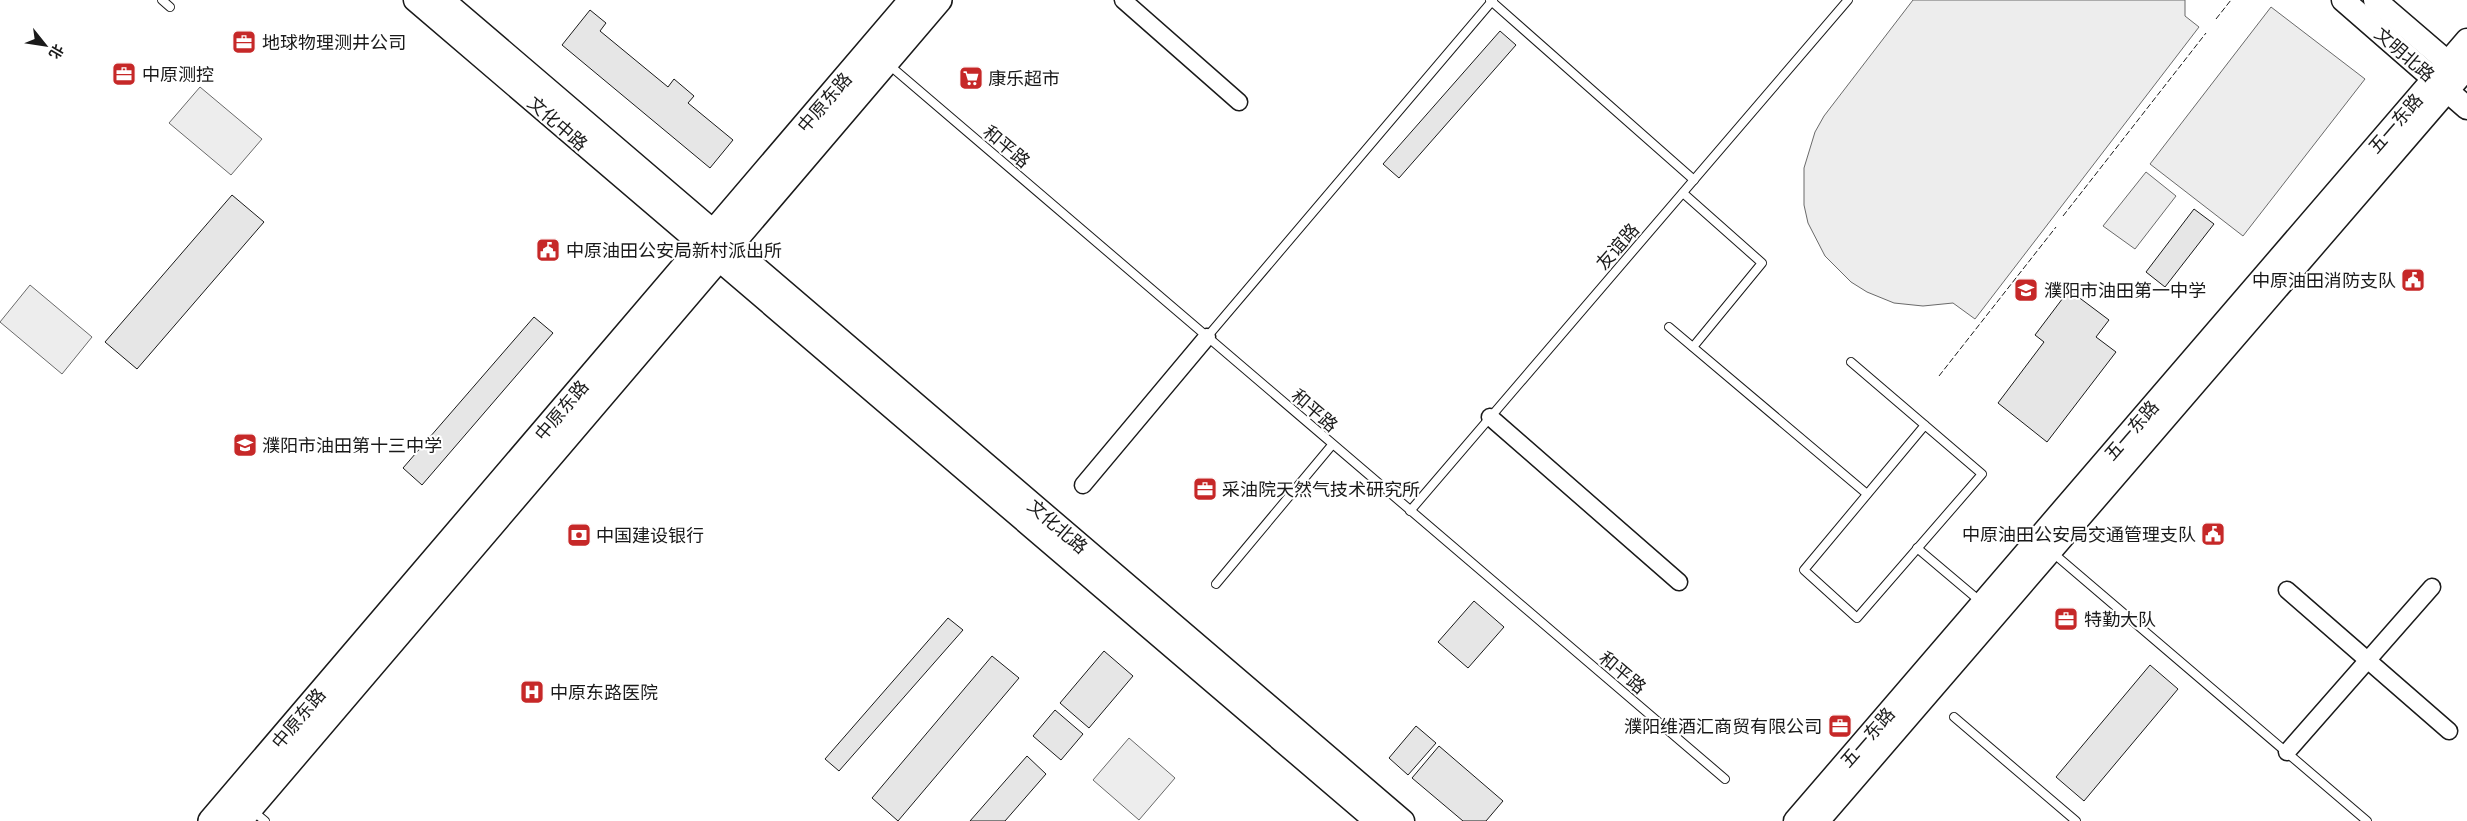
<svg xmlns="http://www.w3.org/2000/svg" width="2467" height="821" font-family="'Golos Text','Noto Sans SC',sans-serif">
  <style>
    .built { fill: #ededed; stroke: #6a6a6a }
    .building { fill: #e6e6e6; stroke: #1a1a1a }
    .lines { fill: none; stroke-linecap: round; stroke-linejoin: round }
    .lane-casing { stroke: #1a1a1a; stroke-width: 10 }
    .street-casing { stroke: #1a1a1a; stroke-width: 19 }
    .secondary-casing { stroke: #1a1a1a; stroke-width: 25 }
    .primary-casing { stroke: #1a1a1a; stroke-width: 28 }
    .lane { stroke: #fff; stroke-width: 8 }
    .street { stroke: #fff; stroke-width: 16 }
    .secondary { stroke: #fff; stroke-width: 22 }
    .primary { stroke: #fff; stroke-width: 25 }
    .fence { stroke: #1a1a1a; stroke-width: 1; stroke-dasharray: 6 2.5; stroke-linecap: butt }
    .labels { text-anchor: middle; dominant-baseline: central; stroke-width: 4; stroke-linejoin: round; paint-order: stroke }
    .poi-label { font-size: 18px; fill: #1a1a1a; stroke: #fff; text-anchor: start }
    .street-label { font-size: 18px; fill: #1a1a1a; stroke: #fff }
  </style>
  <rect width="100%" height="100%" fill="#fff"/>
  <!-- built -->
  <g class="built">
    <polygon points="1913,0 2185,0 2185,16 2199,27 1975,319 1953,303 1923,306 1894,303 1867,292 1851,282 1825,256 1808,223 1804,205 1804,168 1815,132 1824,116"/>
    <polygon points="2271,7 2365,79 2243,236 2150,164"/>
    <polygon points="200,87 262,139 231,175 169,123"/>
    <polygon points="2146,172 2176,196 2135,249 2103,226"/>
    <polygon points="30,285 92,337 62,374 0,322"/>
    <polygon points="1129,738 1175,778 1139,820 1093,780"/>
  </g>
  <!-- building -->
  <g class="building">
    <polygon points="590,10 606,23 600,31 668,87 674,79 694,96 688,103 733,140 710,168 562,45"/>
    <polygon points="1500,31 1516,45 1399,178 1383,164"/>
    <polygon points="232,195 264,222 137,369 105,342"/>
    <polygon points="2194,209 2214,224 2165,287 2146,272"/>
    <polygon points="2069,290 2109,320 2096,337 2116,352 2047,442 1998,403 2044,342 2035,335"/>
    <polygon points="534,317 553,333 422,485 403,468"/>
    <polygon points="1474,601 1504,627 1468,668 1438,642"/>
    <polygon points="948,618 963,630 839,771 825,759"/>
    <polygon points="1104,651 1133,676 1089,728 1060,703"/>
    <polygon points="992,656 1019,678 898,821 872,798"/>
    <polygon points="2150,665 2178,689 2084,801 2056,777"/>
    <polygon points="1055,710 1083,734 1061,760 1033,736"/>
    <polygon points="1416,726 1436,743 1408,775 1389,758"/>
    <polygon points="1439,746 1503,801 1486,821 1463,821 1412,778"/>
    <polygon points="1027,756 1046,774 1005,821 970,821"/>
  </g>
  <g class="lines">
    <!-- lane casing -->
    <g class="lane-casing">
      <g id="lane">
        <polyline points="162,0 170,7"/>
        <polyline points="1490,0 1694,180"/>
        <polyline points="888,64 1725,779"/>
        <polyline points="1683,193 1762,263 1693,347"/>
        <polyline points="1669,327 1867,494"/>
        <polyline points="1207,337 1493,0"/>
        <polyline points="1851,362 1982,474 1857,618 1804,570 1925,425"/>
        <polyline points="1410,511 1848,0"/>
        <polyline points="1917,548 1981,602"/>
        <polyline points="2053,553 2367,821"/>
        <polyline points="1216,584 1332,445"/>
        <polyline points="1954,717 2076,821"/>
        <polyline points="253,811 265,821"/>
      </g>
    </g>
    <!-- street casing -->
    <g class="street-casing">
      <g id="street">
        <polyline points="1123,0 1239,102"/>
        <polyline points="1490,417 1679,582"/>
        <polyline points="1083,485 1207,337"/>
        <polyline points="2287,590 2449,731"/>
        <polyline points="2287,752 2432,587"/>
      </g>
    </g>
    <!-- secondary casing -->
    <g class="secondary-casing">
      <g id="secondary">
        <polyline points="415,0 1376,821"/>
        <polyline points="443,0 1403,821"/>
        <polyline points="2343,0 2467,108"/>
        <polyline points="2375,0 2459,72"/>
        <polyline points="1795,821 2467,40"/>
        <polyline points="1818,821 2467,68"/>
      </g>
    </g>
    <!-- primary casing -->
    <g class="primary-casing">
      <g id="primary">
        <polyline points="211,821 912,0"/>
        <polyline points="239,821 939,0"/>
      </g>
    </g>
    <!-- lane -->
    <use href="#lane" class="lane"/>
    <!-- street -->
    <use href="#street" class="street"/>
    <!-- secondary -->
    <use href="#secondary" class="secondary"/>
    <!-- primary -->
    <use href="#primary" class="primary"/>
    <!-- fence -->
    <g class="fence">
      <polyline points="2216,19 2231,0"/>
      <polyline points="2063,216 2206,33"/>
      <polyline points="1939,376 2056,227"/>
    </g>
  </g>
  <!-- icons -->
  <defs>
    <g id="office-square" transform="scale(1.25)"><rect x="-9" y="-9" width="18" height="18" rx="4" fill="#c62828" stroke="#fff"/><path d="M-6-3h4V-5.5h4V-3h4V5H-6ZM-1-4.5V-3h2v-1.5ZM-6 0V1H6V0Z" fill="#fff"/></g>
    <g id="supermarket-square" transform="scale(1.25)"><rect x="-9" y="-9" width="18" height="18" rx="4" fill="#c62828" stroke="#fff"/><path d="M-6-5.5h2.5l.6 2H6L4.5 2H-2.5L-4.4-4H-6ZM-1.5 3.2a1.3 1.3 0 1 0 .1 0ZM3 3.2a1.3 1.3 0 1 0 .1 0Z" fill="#fff"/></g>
    <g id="civic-square" transform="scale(1.25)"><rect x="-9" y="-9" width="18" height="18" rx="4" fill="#c62828" stroke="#fff"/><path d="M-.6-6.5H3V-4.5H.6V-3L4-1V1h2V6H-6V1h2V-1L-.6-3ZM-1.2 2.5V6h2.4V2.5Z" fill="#fff"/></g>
    <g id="school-square" transform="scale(1.25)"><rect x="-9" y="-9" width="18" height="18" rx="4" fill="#c62828" stroke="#fff"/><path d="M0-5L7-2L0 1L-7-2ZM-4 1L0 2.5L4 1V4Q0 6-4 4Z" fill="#fff"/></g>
    <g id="bank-square" transform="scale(1.25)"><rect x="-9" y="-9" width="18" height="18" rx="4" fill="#c62828" stroke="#fff"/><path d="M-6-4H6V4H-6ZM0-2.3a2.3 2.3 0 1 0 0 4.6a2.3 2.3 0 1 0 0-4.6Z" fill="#fff"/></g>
    <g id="hospital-square" transform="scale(1.25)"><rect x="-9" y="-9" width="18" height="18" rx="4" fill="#c62828" stroke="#fff"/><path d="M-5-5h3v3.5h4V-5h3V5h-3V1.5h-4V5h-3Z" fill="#fff"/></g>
  </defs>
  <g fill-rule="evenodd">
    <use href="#office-square" x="244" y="42"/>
    <use href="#office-square" x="124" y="74"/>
    <use href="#supermarket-square" x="971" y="78"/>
    <use href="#civic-square" x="548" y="250"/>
    <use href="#civic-square" x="2413" y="280"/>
    <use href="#school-square" x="2026" y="290"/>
    <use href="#school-square" x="245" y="445"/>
    <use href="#office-square" x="1205" y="489"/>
    <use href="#civic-square" x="2213" y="534"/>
    <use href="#bank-square" x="579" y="535"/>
    <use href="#office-square" x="2066" y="619"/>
    <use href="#hospital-square" x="532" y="692"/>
    <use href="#office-square" x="1840" y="726"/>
  </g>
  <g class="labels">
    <!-- poi labels -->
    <g class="poi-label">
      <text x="262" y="42">地球物理测井公司</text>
      <text x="142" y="74">中原测控</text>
      <text x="988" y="78">康乐超市</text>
      <text x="566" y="250">中原油田公安局新村派出所</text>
      <text x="2396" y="280" text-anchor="end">中原油田消防支队</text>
      <text x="2044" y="290">濮阳市油田第一中学</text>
      <text x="262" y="445">濮阳市油田第十三中学</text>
      <text x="1222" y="489">采油院天然气技术研究所</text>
      <text x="2196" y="534" text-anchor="end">中原油田公安局交通管理支队</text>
      <text x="596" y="535">中国建设银行</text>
      <text x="2084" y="619">特勤大队</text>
      <text x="550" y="692">中原东路医院</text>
      <text x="1822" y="726" text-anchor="end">濮阳维酒汇商贸有限公司</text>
    </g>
    <!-- street labels -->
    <g class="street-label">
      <text transform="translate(2405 54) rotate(41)">文明北路</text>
      <text transform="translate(824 102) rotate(-49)">中原东路</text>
      <text transform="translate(558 123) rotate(41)">文化中路</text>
      <text transform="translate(2395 123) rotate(-49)">五一东路</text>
      <text transform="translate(1007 146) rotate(40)">和平路</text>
      <text transform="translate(1617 246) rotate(-49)">友谊路</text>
      <text transform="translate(561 410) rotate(-50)">中原东路</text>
      <text transform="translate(1315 410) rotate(41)">和平路</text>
      <text transform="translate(2131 430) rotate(-49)">五一东路</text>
      <text transform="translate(1058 526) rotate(41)">文化北路</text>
      <text transform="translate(1623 672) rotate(40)">和平路</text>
      <text transform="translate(298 718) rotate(-50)">中原东路</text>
      <text transform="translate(1867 737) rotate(-49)">五一东路</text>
    </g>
  </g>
  <!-- north arrow -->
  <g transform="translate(45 45) rotate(120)" stroke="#ffffff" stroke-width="4" paint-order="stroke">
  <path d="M0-4L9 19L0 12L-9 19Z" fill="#1a1a1a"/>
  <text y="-8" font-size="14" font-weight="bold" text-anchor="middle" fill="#1a1a1a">北</text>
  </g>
</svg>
